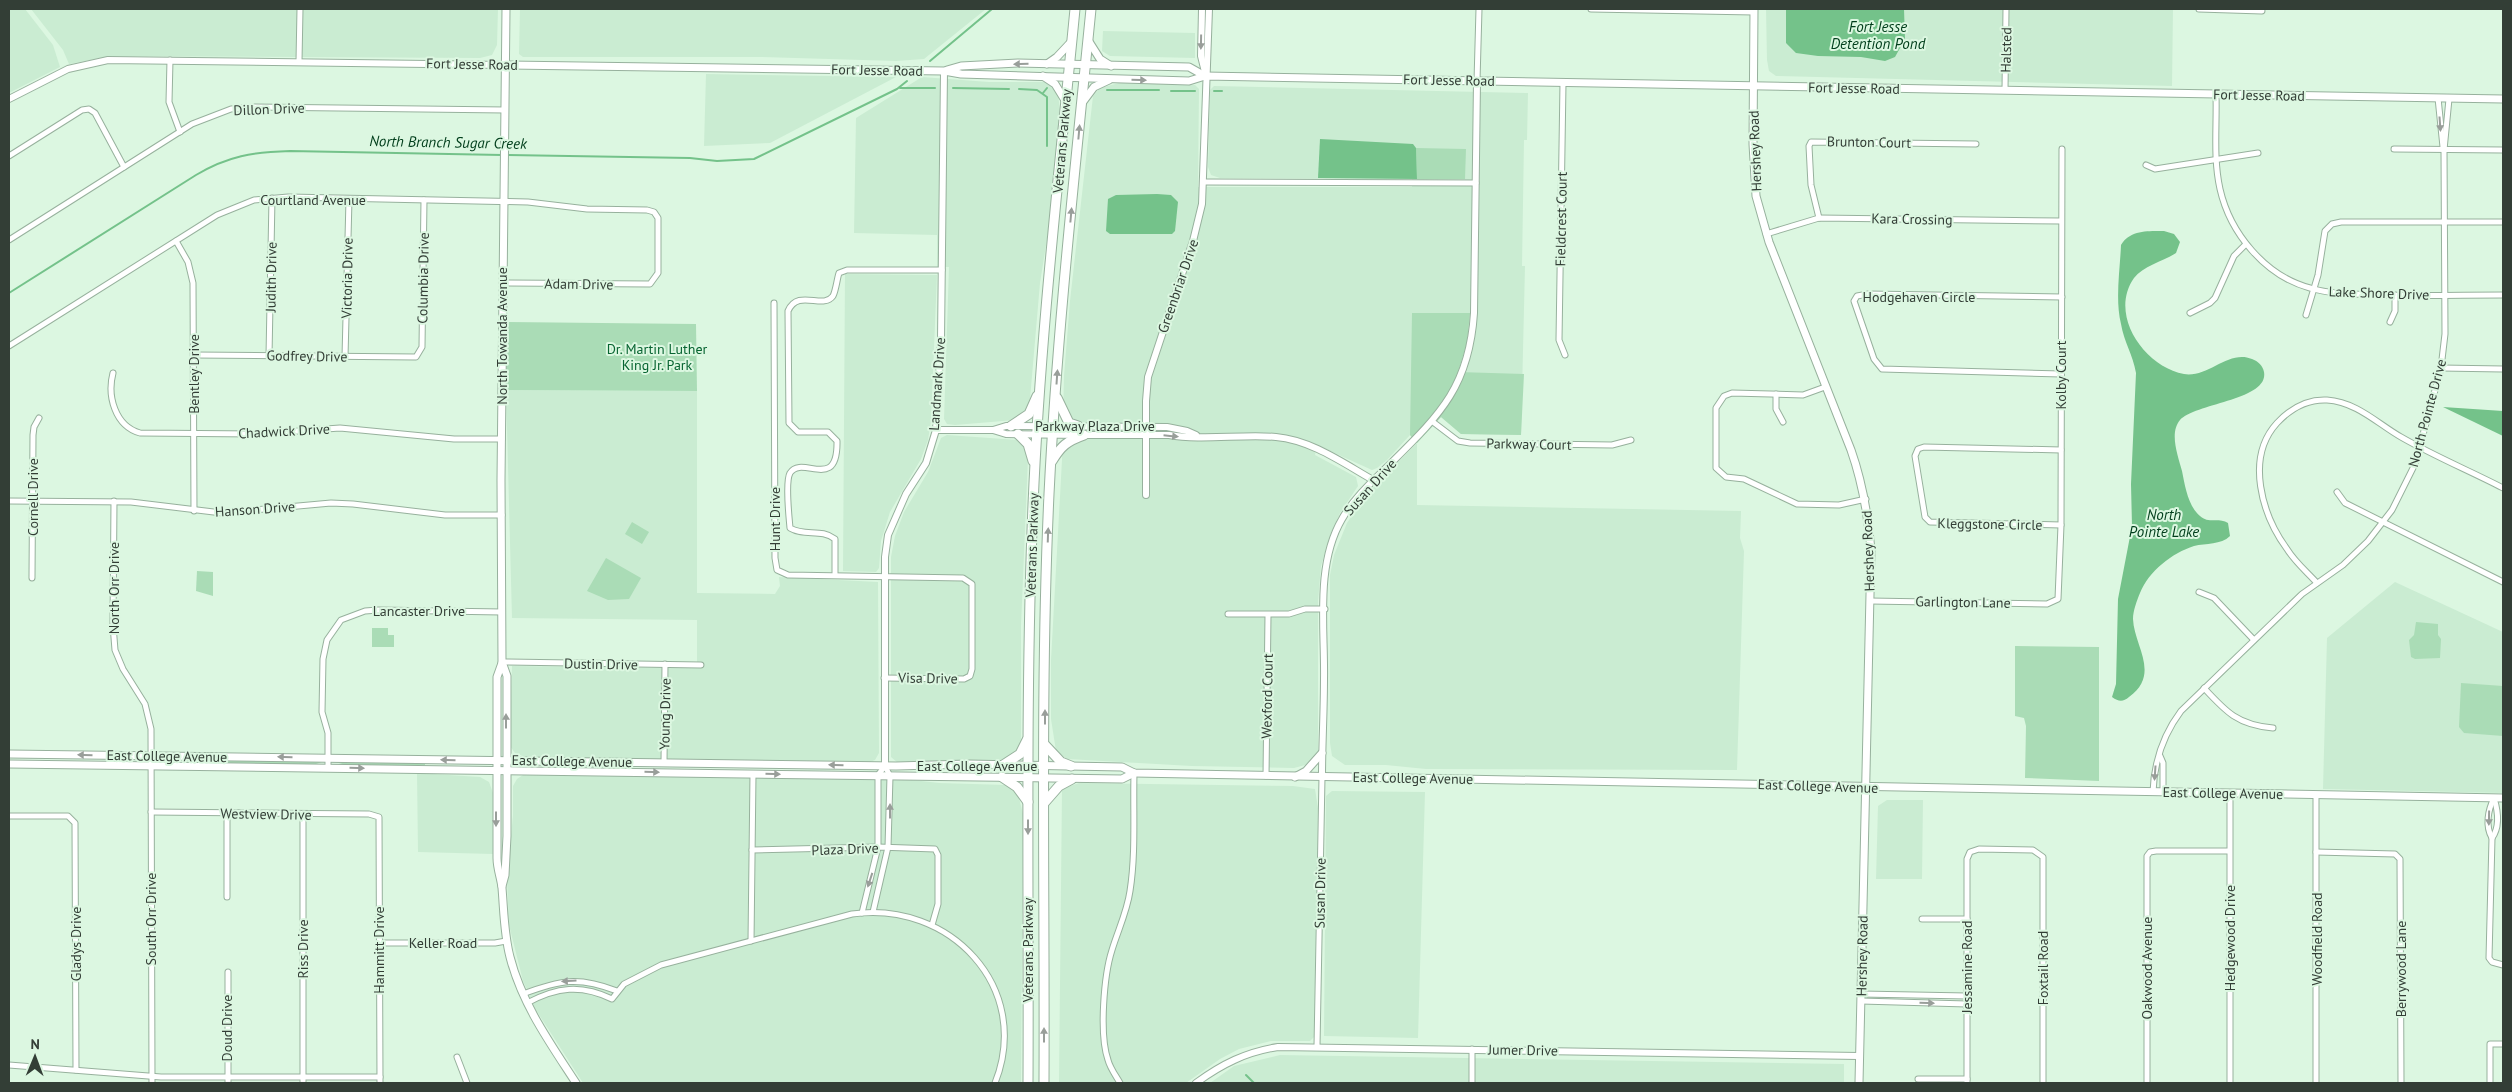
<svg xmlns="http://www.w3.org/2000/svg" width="2512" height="1092" font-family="'PT Sans',sans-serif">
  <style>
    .built { fill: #caecd2 }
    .green { fill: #aadcb6 }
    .water { fill: #74c28a }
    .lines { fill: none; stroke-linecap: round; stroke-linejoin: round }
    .stream { stroke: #74c28a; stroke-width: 2 }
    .minor-casing { stroke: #97b19d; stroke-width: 7 }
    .tertiary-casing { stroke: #97b19d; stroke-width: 8 }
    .secondary-casing { stroke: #97b19d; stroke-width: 9 }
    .trunk-casing { stroke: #97b19d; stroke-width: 11 }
    .minor { stroke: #fff; stroke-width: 5 }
    .tertiary { stroke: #fff; stroke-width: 6 }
    .secondary { stroke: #fff; stroke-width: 7 }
    .trunk { stroke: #fff; stroke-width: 9 }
    .oneway { fill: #999e9a }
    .labels { text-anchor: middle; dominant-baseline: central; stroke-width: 4; stroke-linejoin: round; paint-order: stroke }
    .street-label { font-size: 14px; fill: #333e36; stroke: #dcf7e1 }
    .park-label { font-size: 14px; fill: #076431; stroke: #dcf7e1 }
    .water-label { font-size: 15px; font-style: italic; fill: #003e1b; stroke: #dcf7e1 }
  </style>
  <rect width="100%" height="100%" fill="#dcf7e1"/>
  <!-- built -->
  <g class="built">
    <polygon points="9,9 25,9 53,45 60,67 9,93"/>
    <polygon points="31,9 498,9 497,45 492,55 480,58 111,56 69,64 63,50"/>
    <polygon points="520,9 986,9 924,59 896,61 762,57 523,57 519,54"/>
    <polygon points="1766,9 2173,9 2172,86 1776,76 1769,71 1767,60"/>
    <polygon points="1103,31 1195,33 1195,58 1110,56 1102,51"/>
    <polygon points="706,74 896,77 770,143 704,146"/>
    <polygon points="922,77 989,82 1047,82 1054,88 1058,94 1060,110 1050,220 1040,283 1030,399 1026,413 1015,420 955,425 947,424 944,419 949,267 937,267 937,235 854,233 856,118"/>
    <polygon points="1119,83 1195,85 1199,89 1198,187 1412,187 1412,179 1220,178 1211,175 1208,167 1210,90 1214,86 1528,93 1527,140 1524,140 1522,266 1525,266 1521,435 1461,434 1441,417 1417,443 1417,505 1741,511 1740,538 1744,551 1737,770 1426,769 1386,765 1345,765 1332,756 1330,743 1330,575 1334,555 1347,523 1365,496 1417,443 1410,435 1387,460 1377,468 1372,470 1317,445 1315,455 1356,477 1358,486 1340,513 1331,533 1321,566 1318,601 1318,752 1309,764 1294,768 1192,766 1067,759 1056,751 1051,719 1051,660 1062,460 1064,376 1070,301 1093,96 1100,88"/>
    <polygon points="845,274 937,275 931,421 928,440 921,459 890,512 881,541 879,568 876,572 843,571"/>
    <polygon points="506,390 697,391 697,593 775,594 780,586 779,577 878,582 879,753 875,760 870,762 570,758 525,757 515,753 510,746 512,666 697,668 697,620 512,618"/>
    <polygon points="947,435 1018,440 1025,446 1028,459 1021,626 1021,742 1017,751 1010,757 1000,760 898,763 891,757 891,557 895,536 904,512 928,472 941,438"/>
    <polygon points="2395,582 2503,632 2503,793 2323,789 2327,638"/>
    <polygon points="417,773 480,777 489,782 493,793 493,854 418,852"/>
    <polygon points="523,775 903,779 939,783 1006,785 1013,788 1018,794 1023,814 1021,1083 583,1083 536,1010 523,981 509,925 507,880 513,815 513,786 517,779"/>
    <polygon points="1079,783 1293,786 1315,789 1318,808 1314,1037 1310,1041 1271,1041 1239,1049 1220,1059 1186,1083 1059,1083 1062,789"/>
    <polygon points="1332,791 1425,792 1418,1038 1324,1036 1326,796"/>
    <polygon points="1887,800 1923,800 1922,879 1876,879 1878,806"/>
    <polygon points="1280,1055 1844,1064 1844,1083 1210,1083 1234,1066"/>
  </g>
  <!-- green -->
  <g class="green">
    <polygon points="1416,148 1466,149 1465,179 1417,179"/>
    <polygon points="1412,313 1470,313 1467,343 1458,372 1524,374 1521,435 1461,434 1441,417 1417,443 1410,435"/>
    <polygon points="507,322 696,324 697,391 506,390"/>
    <polygon points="632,522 649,532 642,544 625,534"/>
    <polygon points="606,558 641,578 629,599 608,600 587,591"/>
    <polygon points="197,571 213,572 213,596 196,591"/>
    <polygon points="2416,622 2438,624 2438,635 2441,639 2440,658 2415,659 2411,657 2409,640 2414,635"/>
    <polygon points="372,628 388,628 388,635 394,635 394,647 372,647"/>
    <polygon points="2015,646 2099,647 2099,781 2025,778 2026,726 2024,718 2015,716"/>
    <polygon points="2461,683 2503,686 2503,736 2464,733 2459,727"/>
    <polygon points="233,760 322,761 322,762 313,765 220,763 220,761"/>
    <polygon points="335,762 425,762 425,765 346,765"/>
  </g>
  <!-- water -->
  <g class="water">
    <polygon points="1786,9 1904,9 1905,39 1895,57 1885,61 1861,57 1818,56 1796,53 1786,43"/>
    <polygon points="1320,139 1413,144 1416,148 1417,179 1318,178"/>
    <polygon points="1157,194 1171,195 1178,202 1175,231 1172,234 1110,234 1106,231 1108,199 1116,195"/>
    <path d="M2164 231 2174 234 2180 242 2176 253C2164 261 2143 266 2134 278 2108 315 2145 367 2184 374 2208 378 2229 349 2252 359 2258 361 2263 366 2264 372 2269 400 2195 403 2180 420 2169 433 2178 456 2182 471 2185 486 2188 506 2200 516 2208 524 2219 517 2228 523L2230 536C2221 545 2206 543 2194 546 2172 553 2149 571 2140 593 2137 600 2133 611 2133 619 2134 646 2161 674 2129 697 2123 702 2119 702 2112 697L2116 684 2118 599 2132 526 2131 484 2136 373C2133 355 2124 342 2121 324 2115 300 2120 270 2121 245 2130 230 2147 231 2164 231Z"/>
    <polygon points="2443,407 2503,411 2503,436"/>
  </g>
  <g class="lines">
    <!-- stream -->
    <g class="stream">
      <polyline points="930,61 992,9"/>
      <polyline points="900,88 935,88"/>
      <polyline points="953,88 1009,89"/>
      <polyline points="1019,89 1037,90 1047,97 1047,146"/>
      <polyline points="1107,90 1159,90"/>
      <polyline points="1171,91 1195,91"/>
      <polyline points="1214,91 1222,91"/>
      <polyline points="1043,93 1047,88"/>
      <polyline points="507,155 690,158 717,161 754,159 897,89 907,81"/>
      <path d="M9 293 196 175C228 156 253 152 290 151L502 155"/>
      <polyline points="1246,1075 1254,1083"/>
    </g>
    <!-- minor casing -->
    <g class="minor-casing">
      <g id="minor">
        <polyline points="1591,9 1754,12"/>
        <polyline points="2199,9 2262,11"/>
        <polyline points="170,60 169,102 180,132"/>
        <polyline points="299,61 300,9"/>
        <polyline points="1477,81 1479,9"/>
        <polyline points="1563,83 1559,340 1565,355"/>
        <polyline points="2005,90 2006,9"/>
        <path d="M2216 94C2217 125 2213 158 2220 189 2230 233 2265 276 2310 288 2334 295 2357 294 2382 295 2422 296 2463 295 2503 295"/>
        <polyline points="2438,98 2443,147"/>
        <polyline points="2394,149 2503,150"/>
        <polyline points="9,156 82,110 89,109 95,113 124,167"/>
        <polyline points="2146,165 2155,169 2258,153"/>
        <polyline points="1204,182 1476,183"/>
        <polyline points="1819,218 1811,185 1809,146 1811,142 1976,144"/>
        <polyline points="1766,234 1819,218 2061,221"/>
        <polyline points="9,240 192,124 231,109 255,107 505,110"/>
        <polyline points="176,241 188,262 193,283 194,511"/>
        <polyline points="774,303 775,558 777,570 788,575 963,578 972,584 972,669 970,676 964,679 884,678"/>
        <polyline points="2190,313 2210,303 2215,298 2234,256 2246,244"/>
        <polyline points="2306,315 2318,275 2325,231 2332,224 2341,222 2503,222"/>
        <polyline points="2390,322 2395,311 2395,295"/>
        <polyline points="9,346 217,215 254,200 288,197 528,202 587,209 647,210 654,212 658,218 658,273 650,284 503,283"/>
        <polyline points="194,355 416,357 422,347 424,200"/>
        <polyline points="269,356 272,198"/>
        <polyline points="345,357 349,199"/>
        <polyline points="2441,368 2503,369"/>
        <path d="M113 373C107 396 115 426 140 433L256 434 340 428 454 439H502"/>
        <polyline points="2061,374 1882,369 1874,359 1854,301 1857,296 1868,294 2062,297"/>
        <polyline points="1825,387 1803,395 1732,393 1724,396 1716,408 1716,468 1726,477 1744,479 1797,504 1839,505 1866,499"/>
        <polyline points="1776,394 1776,409 1783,422"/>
        <polyline points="1433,422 1458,441 1470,443 1612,445 1631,440"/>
        <polyline points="2337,492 2345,503 2503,582"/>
        <polyline points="9,501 131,502 222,513 331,503 353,504 445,515 502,515"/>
        <polyline points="114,501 113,625 115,650 123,669 145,704 151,729 152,1083"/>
        <polyline points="2061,525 1930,522 1925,517 1915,456 1918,449 1924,447 2061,450"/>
        <path d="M835 575V539C821 528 805 537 790 528 789 516 785 482 790 473 802 454 838 493 837 441L828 432H798L789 423 788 311C798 288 823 310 833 296 836 290 837 279 839 273L847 270H942"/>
        <polyline points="32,578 33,435 34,427 39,418"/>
        <path d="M2317 583C2307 572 2295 562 2287 549 2262 515 2245 458 2277 423 2291 408 2307 399 2327 400 2357 402 2378 424 2401 437 2434 456 2470 471 2503 488"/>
        <polyline points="2199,592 2214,598 2254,640"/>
        <polyline points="1870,601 2047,604 2058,599 2061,525 2062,149"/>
        <polyline points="1228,614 1289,614 1305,609 1325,609"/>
        <polyline points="502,662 701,665"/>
        <path d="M2204 688C2226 712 2238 725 2273 728"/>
        <polyline points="2160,756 2163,763 2163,792"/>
        <polyline points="664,763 665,664"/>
        <polyline points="328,768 328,733 322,712 323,659 327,640 341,620 365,611 378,610 502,612"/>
        <polyline points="1266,776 1268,615"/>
        <path d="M2153 792C2154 763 2163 735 2181 711L2302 594 2343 565 2368 541 2392 510 2415 464 2441 368 2445 334 2444 150 2449 99"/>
        <polyline points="2230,793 2230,1083"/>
        <polyline points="2316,795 2316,1083"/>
        <path d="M2494 798C2498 811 2500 827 2492 838L2489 958 2492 962 2503 965"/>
        <polyline points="151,812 369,814 379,817 380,1083"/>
        <polyline points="227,813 227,897"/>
        <polyline points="303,814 303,1083"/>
        <polyline points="9,816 68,816 75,823 76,1070"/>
        <path d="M2492 838C2485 826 2488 810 2494 798"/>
        <polyline points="752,850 878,847 935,849 938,855 938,904 932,925"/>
        <polyline points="2316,852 2395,854 2400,859 2401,1083"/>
        <polyline points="862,913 878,847 878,775 885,766 890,776 888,847 873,912"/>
        <polyline points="1922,919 1967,919"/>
        <polyline points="751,941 753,774"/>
        <polyline points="380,943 495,943 506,941"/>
        <path d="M523 994C560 980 578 976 617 991"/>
        <polyline points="1861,994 1967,996"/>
        <polyline points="1861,1001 1967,1004"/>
        <path d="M527 1003C557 987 581 984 612 999L624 984 661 965 852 914C949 900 1033 987 995 1083"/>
        <polyline points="1317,1046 1322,777"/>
        <polyline points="457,1057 467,1083"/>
        <polyline points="9,1065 161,1077 380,1077"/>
        <polyline points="1918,1079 1967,1079"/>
        <polyline points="228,1083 228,972"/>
        <path d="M1120 1083C1116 1076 1110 1068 1108 1060 1099 1034 1104 975 1112 950 1118 930 1127 912 1130 891 1136 853 1133 812 1134 773"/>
        <polyline points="1472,1083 1472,1049"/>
        <polyline points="1967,1083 1967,859 1970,852 1979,849 2033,850 2043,857 2043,1083"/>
        <polyline points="2147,1083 2147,856 2150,852 2156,851 2229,851"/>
        <polyline points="2490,1083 2490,1044 2503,1044"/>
      </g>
    </g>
    <!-- tertiary casing -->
    <g class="tertiary-casing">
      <g id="tertiary">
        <polyline points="1202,9 1201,56 1205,72"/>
        <polyline points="9,99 68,69 108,60 506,65"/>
        <path d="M936 430H993L1006 434 1084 435H1169C1201 441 1242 434 1276 437 1311 440 1343 463 1373 480"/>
        <polyline points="993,430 1006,426 1167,427 1187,431 1196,435"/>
        <polyline points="1146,495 1146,401 1148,377 1193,241 1202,204 1209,9"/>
        <polyline points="885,766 885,557 888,535 906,494 926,463 936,430 941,339 944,71"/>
        <path d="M1322 777C1322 745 1324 712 1324 679 1325 628 1315 565 1342 519 1352 501 1368 485 1383 471 1436 418 1469 391 1474 313L1477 81"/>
        <path d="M1196 1083C1222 1064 1246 1052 1278 1047L1859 1056"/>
      </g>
    </g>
    <!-- secondary casing -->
    <g class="secondary-casing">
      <g id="secondary">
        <path d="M1754 9 1753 144 1756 196 1769 242 1851 450C1863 484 1868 515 1871 550L1859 1083"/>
        <polyline points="1088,40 1100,59 1111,66"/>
        <polyline points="1047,64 1057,57 1072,41"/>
        <polyline points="506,65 944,71 961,74 1189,81 1205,76 2503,99"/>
        <polyline points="947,70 961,66 1018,63 1189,67 1205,76"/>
        <polyline points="1043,76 1055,84 1066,102"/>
        <polyline points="1082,103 1094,87 1109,80"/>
        <path d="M502 663 497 677V858C497 869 501 878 502 888 504 912 504 934 510 957 522 1004 550 1043 576 1083"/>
        <polyline points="9,754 896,766 969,764 1122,767 1134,773 2503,798"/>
        <polyline points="9,764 1122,779 1134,773"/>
        <polyline points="1295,777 1306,771 1322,753"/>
        <polyline points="502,886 505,875 507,836 507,676 502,662 501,480 506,9"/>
      </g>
    </g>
    <!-- trunk casing -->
    <g class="trunk-casing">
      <g id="trunk">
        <polyline points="1057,398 1069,423 1078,426"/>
        <polyline points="1011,426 1029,414 1037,396"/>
        <polyline points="1018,434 1028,444 1033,461"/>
        <path d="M1052 461C1061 446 1067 441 1084 435"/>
        <polyline points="1045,745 1061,762 1071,766"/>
        <polyline points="1003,765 1020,754 1027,740"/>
        <polyline points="1002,777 1017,787 1028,802"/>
        <polyline points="1045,802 1059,786 1072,779"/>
        <path d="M1028 1083C1029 890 1025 697 1033 505 1040 339 1059 174 1075 9"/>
        <path d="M1044 1083C1045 887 1040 690 1049 494 1057 332 1075 170 1091 9"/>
      </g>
    </g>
    <!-- minor -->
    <use href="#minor" class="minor"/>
    <!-- tertiary -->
    <use href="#tertiary" class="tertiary"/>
    <!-- secondary -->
    <use href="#secondary" class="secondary"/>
    <!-- trunk -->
    <use href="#trunk" class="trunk"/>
  </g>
  <!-- one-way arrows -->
  <defs><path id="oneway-solid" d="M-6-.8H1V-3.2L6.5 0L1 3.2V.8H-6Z" transform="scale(1.25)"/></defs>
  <g class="oneway">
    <use href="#oneway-solid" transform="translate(1201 42) rotate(91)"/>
    <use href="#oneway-solid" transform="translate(1021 64) rotate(179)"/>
    <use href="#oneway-solid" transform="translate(1139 80) rotate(2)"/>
    <use href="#oneway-solid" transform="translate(2440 124) rotate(86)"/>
    <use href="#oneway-solid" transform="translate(1079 132) rotate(-85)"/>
    <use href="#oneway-solid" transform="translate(1071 215) rotate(-85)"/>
    <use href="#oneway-solid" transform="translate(1057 377) rotate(-86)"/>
    <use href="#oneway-solid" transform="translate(1171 436) rotate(6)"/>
    <use href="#oneway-solid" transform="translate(1048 535) rotate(-88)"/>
    <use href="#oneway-solid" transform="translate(1045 717) rotate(-90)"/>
    <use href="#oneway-solid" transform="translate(506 721) rotate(-90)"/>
    <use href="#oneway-solid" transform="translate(85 755) rotate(-179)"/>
    <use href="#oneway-solid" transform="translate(285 757) rotate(-179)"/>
    <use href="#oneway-solid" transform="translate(448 760) rotate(-179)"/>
    <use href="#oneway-solid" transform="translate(836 765) rotate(-179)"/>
    <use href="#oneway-solid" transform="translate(357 768) rotate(1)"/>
    <use href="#oneway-solid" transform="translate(652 772) rotate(1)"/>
    <use href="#oneway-solid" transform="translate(2155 773) rotate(94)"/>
    <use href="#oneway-solid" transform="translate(773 774) rotate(1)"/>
    <use href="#oneway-solid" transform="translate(890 811) rotate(-90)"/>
    <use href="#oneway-solid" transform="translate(2489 818) rotate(91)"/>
    <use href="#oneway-solid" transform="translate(496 819) rotate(90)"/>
    <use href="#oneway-solid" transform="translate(1028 827) rotate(90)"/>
    <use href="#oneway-solid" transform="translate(870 880) rotate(108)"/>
    <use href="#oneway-solid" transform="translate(569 981) rotate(176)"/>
    <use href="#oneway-solid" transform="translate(1927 1003) rotate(2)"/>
    <use href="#oneway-solid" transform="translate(1044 1035) rotate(-90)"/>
  </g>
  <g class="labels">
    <!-- street labels -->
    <g class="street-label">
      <text transform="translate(2006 50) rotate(-89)">Halsted</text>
      <text transform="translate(472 64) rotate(1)">Fort Jesse Road</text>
      <text transform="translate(877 70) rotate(1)">Fort Jesse Road</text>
      <text transform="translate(1449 80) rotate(1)">Fort Jesse Road</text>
      <text transform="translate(1854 88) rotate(1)">Fort Jesse Road</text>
      <text transform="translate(2259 95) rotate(1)">Fort Jesse Road</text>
      <text transform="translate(269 109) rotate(-2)">Dillon Drive</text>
      <text transform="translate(1062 141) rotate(-85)">Veterans Parkway</text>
      <text transform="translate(1869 142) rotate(1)">Brunton Court</text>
      <text transform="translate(1755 151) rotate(-92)">Hershey Road</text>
      <text x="313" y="200">Courtland Avenue</text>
      <text transform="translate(1561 219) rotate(-89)">Fieldcrest Court</text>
      <text transform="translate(1912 219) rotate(1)">Kara Crossing</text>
      <text transform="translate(271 277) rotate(-89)">Judith Drive</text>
      <text transform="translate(347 278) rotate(-89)">Victoria Drive</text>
      <text transform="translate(423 278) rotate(-89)">Columbia Drive</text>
      <text transform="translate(579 284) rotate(1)">Adam Drive</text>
      <text transform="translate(1178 286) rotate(-71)">Greenbriar Drive</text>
      <text transform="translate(2379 293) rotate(2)">Lake Shore Drive</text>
      <text x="1919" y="297">Hodgehaven Circle</text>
      <text transform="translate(502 336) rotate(-90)">North Towanda Avenue</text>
      <text transform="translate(307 356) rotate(1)">Godfrey Drive</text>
      <text transform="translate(194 374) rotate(-90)">Bentley Drive</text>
      <text transform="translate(2061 375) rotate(-90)">Kolby Court</text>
      <text transform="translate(937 384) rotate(-86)">Landmark Drive</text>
      <text transform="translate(2427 413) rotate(-75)">North Pointe Drive</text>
      <text x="1095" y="426">Parkway Plaza Drive</text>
      <text transform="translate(284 431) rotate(-3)">Chadwick Drive</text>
      <text transform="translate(1529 444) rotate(1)">Parkway Court</text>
      <text transform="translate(1370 487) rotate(-48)">Susan Drive</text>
      <text transform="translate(33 497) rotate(-90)">Cornell Drive</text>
      <text transform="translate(255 509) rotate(-4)">Hanson Drive</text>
      <text transform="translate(775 519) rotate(-90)">Hunt Drive</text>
      <text transform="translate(1990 524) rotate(1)">Kleggstone Circle</text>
      <text transform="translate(1032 545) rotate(-88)">Veterans Parkway</text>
      <text transform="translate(1868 551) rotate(-92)">Hershey Road</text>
      <text transform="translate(114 588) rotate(-90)">North Orr Drive</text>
      <text transform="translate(1963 602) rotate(1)">Garlington Lane</text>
      <text x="419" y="611">Lancaster Drive</text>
      <text transform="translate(601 664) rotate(1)">Dustin Drive</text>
      <text transform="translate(928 678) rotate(1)">Visa Drive</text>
      <text transform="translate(1267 696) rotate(-89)">Wexford Court</text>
      <text transform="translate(665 714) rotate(-89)">Young Drive</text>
      <text transform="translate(167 756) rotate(1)">East College Avenue</text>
      <text transform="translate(572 761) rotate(1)">East College Avenue</text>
      <text x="977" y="766">East College Avenue</text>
      <text transform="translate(1413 778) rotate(1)">East College Avenue</text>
      <text transform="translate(1818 786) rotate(2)">East College Avenue</text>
      <text transform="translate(2223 793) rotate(1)">East College Avenue</text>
      <text transform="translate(266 814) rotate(1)">Westview Drive</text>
      <text transform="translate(845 849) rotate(-2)">Plaza Drive</text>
      <text transform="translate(1320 893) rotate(-89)">Susan Drive</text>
      <text transform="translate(151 919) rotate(-90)">South Orr Drive</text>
      <text transform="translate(2230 938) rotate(-90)">Hedgewood Drive</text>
      <text transform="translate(2317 939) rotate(-90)">Woodfield Road</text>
      <text x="443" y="943">Keller Road</text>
      <text transform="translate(76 944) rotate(-90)">Gladys Drive</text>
      <text transform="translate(303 949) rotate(-90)">Riss Drive</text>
      <text transform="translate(379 950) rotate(-90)">Hammitt Drive</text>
      <text transform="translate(1028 950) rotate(-90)">Veterans Parkway</text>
      <text transform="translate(1862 956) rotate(-89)">Hershey Road</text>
      <text transform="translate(1967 967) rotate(-90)">Jessamine Road</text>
      <text transform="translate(2043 968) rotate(-90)">Foxtail Road</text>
      <text transform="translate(2147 968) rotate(-90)">Oakwood Avenue</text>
      <text transform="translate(2401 969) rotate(-90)">Berrywood Lane</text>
      <text transform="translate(227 1028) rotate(-90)">Doud Drive</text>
      <text transform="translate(1523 1050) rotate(1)">Jumer Drive</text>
    </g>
    <!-- park labels -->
    <g class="park-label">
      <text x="657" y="349">Dr. Martin Luther<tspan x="657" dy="16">King Jr. Park</tspan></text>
    </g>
    <!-- water labels -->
    <g class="water-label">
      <text x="1878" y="26">Fort Jesse<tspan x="1878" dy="17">Detention Pond</tspan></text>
      <text transform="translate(448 142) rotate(1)">North Branch Sugar Creek</text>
      <text x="2164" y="514">North<tspan x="2164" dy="17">Pointe Lake</tspan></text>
    </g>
  </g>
  <!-- border -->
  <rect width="2512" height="1092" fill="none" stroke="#333e36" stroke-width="20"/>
  <!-- north arrow -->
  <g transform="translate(35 1057) rotate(1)" stroke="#dcf7e1" stroke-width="4" paint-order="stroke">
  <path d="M0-4L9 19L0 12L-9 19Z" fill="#333e36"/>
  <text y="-8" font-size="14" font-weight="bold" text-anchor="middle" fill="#333e36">N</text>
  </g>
</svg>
